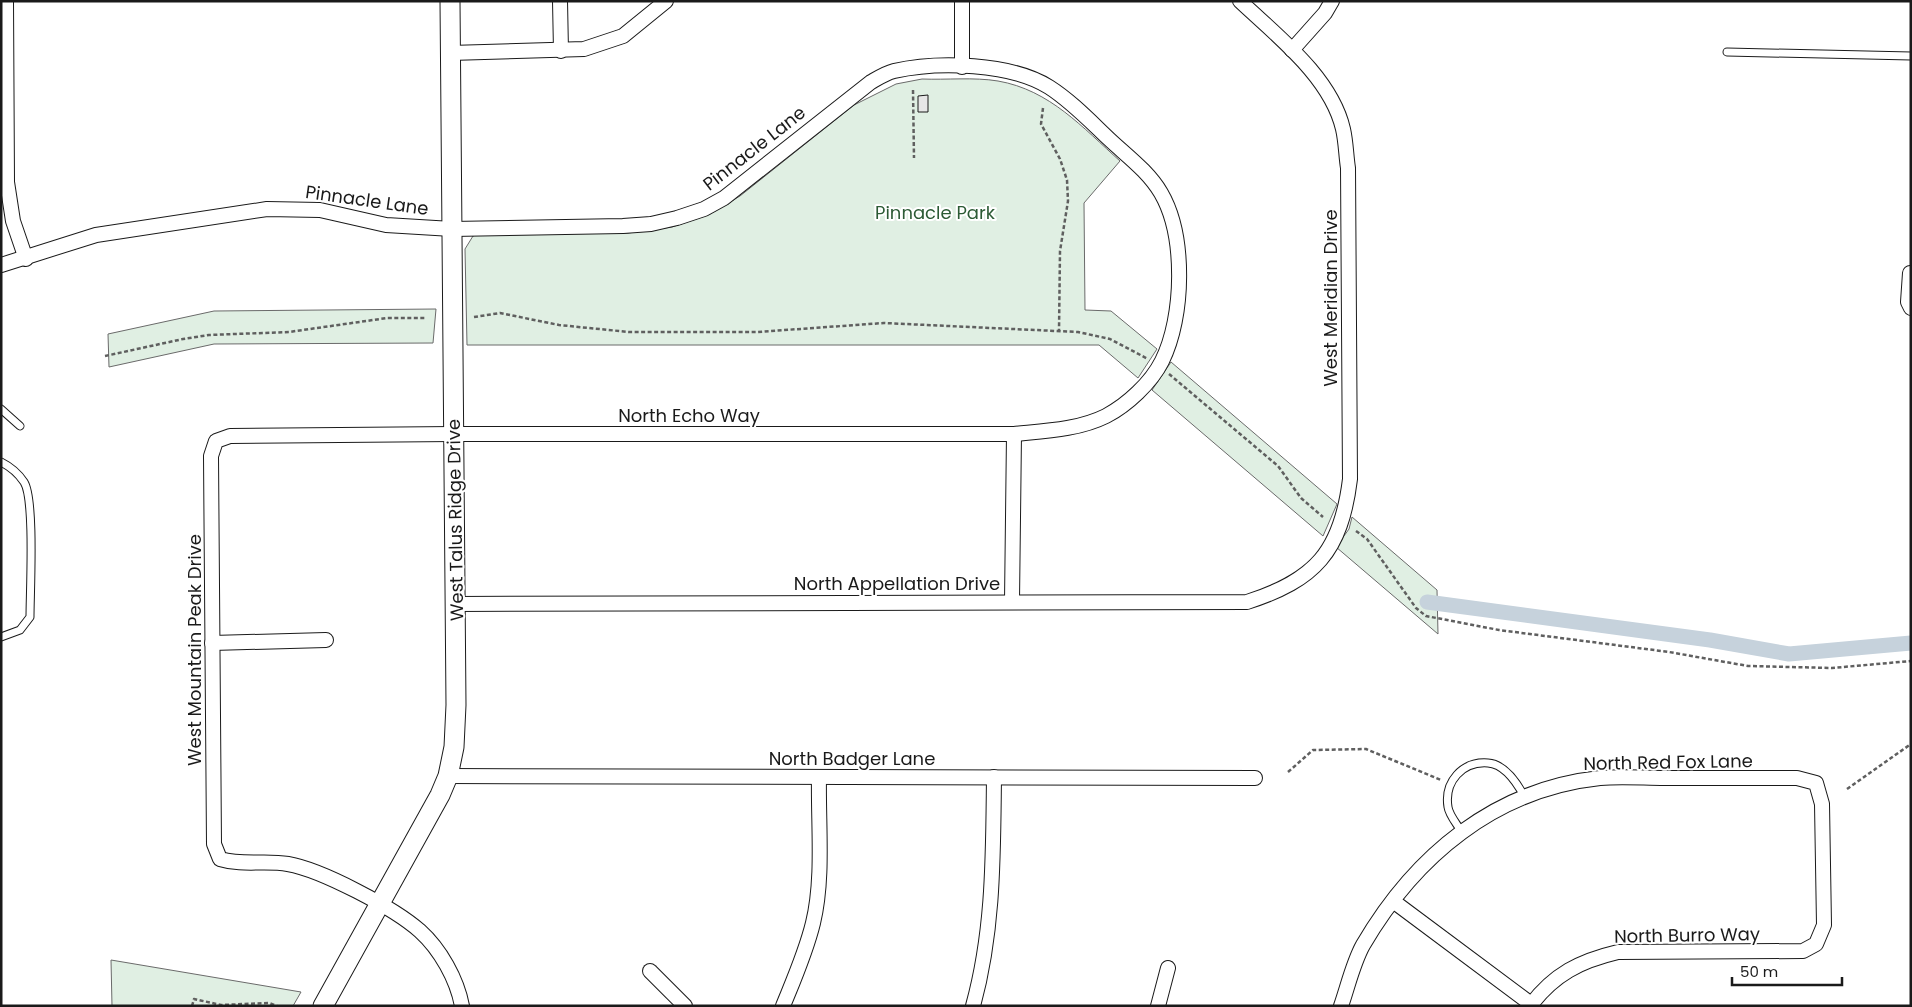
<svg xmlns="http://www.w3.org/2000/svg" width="1912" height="1007" font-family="Poppins,sans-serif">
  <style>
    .green { fill: #e0efe3; stroke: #6a6a6a }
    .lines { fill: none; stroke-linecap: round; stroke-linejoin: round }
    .canal { stroke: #c6d2dc; stroke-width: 15 }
    .building { fill: #e6e6e6; stroke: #1a1a1a }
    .lane-casing { stroke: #1a1a1a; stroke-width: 9 }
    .street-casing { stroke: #1a1a1a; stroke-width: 16 }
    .secondary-casing { stroke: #1a1a1a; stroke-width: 21 }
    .path { stroke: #5f5f5f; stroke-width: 2.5; stroke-dasharray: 4 2.5; stroke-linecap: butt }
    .lane { stroke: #fff; stroke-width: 7 }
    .street { stroke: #fff; stroke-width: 14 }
    .secondary { stroke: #fff; stroke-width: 19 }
    .labels { text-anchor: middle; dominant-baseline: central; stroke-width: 4; stroke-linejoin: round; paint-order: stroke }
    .street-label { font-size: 18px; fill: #1a1a1a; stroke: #fff }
    .park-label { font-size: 18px; fill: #2b5a34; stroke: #fff }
  </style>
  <rect width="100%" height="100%" fill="#fff"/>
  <!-- green -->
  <g class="green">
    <path d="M922 79C946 80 974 77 998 81 1050 90 1083 128 1120 161L1084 203 1085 310 1111 311 1157 349 1138 378 1099 345H467L465 249 473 236 482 233H628L672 227 710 214 740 196 854 105 896 84Z"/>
    <polygon points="436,309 433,343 214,344 109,367 108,334 214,311"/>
    <polygon points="1171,362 1337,504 1323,536 1152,390"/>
    <polygon points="1352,517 1437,590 1438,634 1336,547 1349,529"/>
    <polygon points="111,960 301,992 293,1006 112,1006"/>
  </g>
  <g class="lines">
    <!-- canal -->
    <polyline class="canal" points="1427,602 1710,640 1789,654 1911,643"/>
  </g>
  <!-- building -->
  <polygon class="building" points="928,95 928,112 918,112 918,96"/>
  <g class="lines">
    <!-- lane casing -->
    <g class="lane-casing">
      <g id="lane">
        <polyline points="1727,52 1911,56"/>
        <polyline points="1,409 20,426"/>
        <path d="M1 462C11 467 18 473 24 482 35 499 30 592 30 617L20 630 1 637"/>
        <path d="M1461 831C1457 824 1449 815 1448 807 1444 782 1462 761 1488 763 1504 764 1517 783 1524 796"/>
      </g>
    </g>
    <!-- street casing -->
    <g class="street-casing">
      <g id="street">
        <polyline points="6,1 7,182 13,221 26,259"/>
        <polyline points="560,1 561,51"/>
        <polyline points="962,1 962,67"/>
        <polyline points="1292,50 1325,13 1332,1"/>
        <polyline points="450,53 584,49 623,36 666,1"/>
        <path d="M1 265 96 235 267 209 320 210 386 225 452 229 623 226 651 224 677 218 704 209 724 198 871 82C878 78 886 73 894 71 938 61 1011 63 1049 87 1071 101 1090 121 1109 139 1127 156 1148 171 1161 193 1186 236 1184 317 1162 361 1151 383 1127 405 1106 416 1078 430 1044 431 1014 434H454L230 436 216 441 211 456 214 844 220 859C243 866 265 860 288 864 322 870 394 908 420 931 440 949 457 979 462 1006"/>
        <polyline points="1910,273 1908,302 1911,308"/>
        <polyline points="1012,601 1014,434"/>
        <path d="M456 604 1247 602C1315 580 1341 552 1350 479L1348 168C1346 155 1346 142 1343 129 1331 77 1277 36 1240 1"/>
        <polyline points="212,643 326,640"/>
        <polyline points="448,776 1255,778"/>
        <polyline points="1393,901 1531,1004"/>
        <polyline points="650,971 685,1006"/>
        <path d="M783 1006C794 979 806 952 813 923 824 878 818 823 819 777"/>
        <path d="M973 1006C994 930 993 854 994 777"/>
        <polyline points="1158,1006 1168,968"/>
        <path d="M1341 1006C1348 986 1353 963 1363 945 1415 856 1495 789 1600 778 1621 776 1644 778 1665 778 1709 778 1753 778 1797 778L1816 783 1822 804 1824 925 1816 944 1803 951 1618 952C1580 961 1554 974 1530 1006"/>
      </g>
    </g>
    <!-- secondary casing -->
    <g class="secondary-casing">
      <polyline id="secondary" points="323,1006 440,795 448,776 454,747 456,705 450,1"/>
    </g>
    <!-- path -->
    <g class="path">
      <polyline points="913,90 914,158"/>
      <polyline points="1043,108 1041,124 1060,159 1067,180 1068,201 1060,251 1059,331"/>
      <polyline points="474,317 500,313 559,325 629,332 757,332 884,323 1078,332 1110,339 1148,359"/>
      <polyline points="105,356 183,339 209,335 289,332 387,318 426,318"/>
      <polyline points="1169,374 1278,466 1301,498 1323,517"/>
      <polyline points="1356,531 1367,539 1416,608 1426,616 1499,630 1669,652 1748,666 1832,668 1911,661"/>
      <polyline points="1288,772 1313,750 1366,749 1441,780"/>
      <polyline points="1847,789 1911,744"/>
      <polyline points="192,1006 194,999 221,1005 269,1003 277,1006"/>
    </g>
    <!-- lane -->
    <use href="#lane" class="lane"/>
    <!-- street -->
    <use href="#street" class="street"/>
    <!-- secondary -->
    <use href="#secondary" class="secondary"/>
  </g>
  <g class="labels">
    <!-- street labels -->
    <g class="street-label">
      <text transform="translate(754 148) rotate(-38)">Pinnacle Lane</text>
      <text transform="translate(367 200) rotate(8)">Pinnacle Lane</text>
      <text transform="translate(1330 298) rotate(-90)">West Meridian Drive</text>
      <text x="689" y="415">North Echo Way</text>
      <text transform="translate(455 520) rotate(-91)">West Talus Ridge Drive</text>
      <text x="897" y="583">North Appellation Drive</text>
      <text transform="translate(194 650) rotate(-90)">West Mountain Peak Drive</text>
      <text x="852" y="758">North Badger Lane</text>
      <text transform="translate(1668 762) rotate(-1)">North Red Fox Lane</text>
      <text transform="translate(1687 935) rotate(-1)">North Burro Way</text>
    </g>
    <!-- park labels -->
    <g class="park-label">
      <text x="935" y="212">Pinnacle Park</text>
    </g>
  </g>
  <!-- border -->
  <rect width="1912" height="1007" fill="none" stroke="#1a1a1a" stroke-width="5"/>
  <!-- scale -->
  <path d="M1732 977v8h110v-8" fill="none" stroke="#1a1a1a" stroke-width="2.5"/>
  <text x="1740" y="977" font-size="15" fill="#1a1a1a" stroke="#ffffff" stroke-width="4" paint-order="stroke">50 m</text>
</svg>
